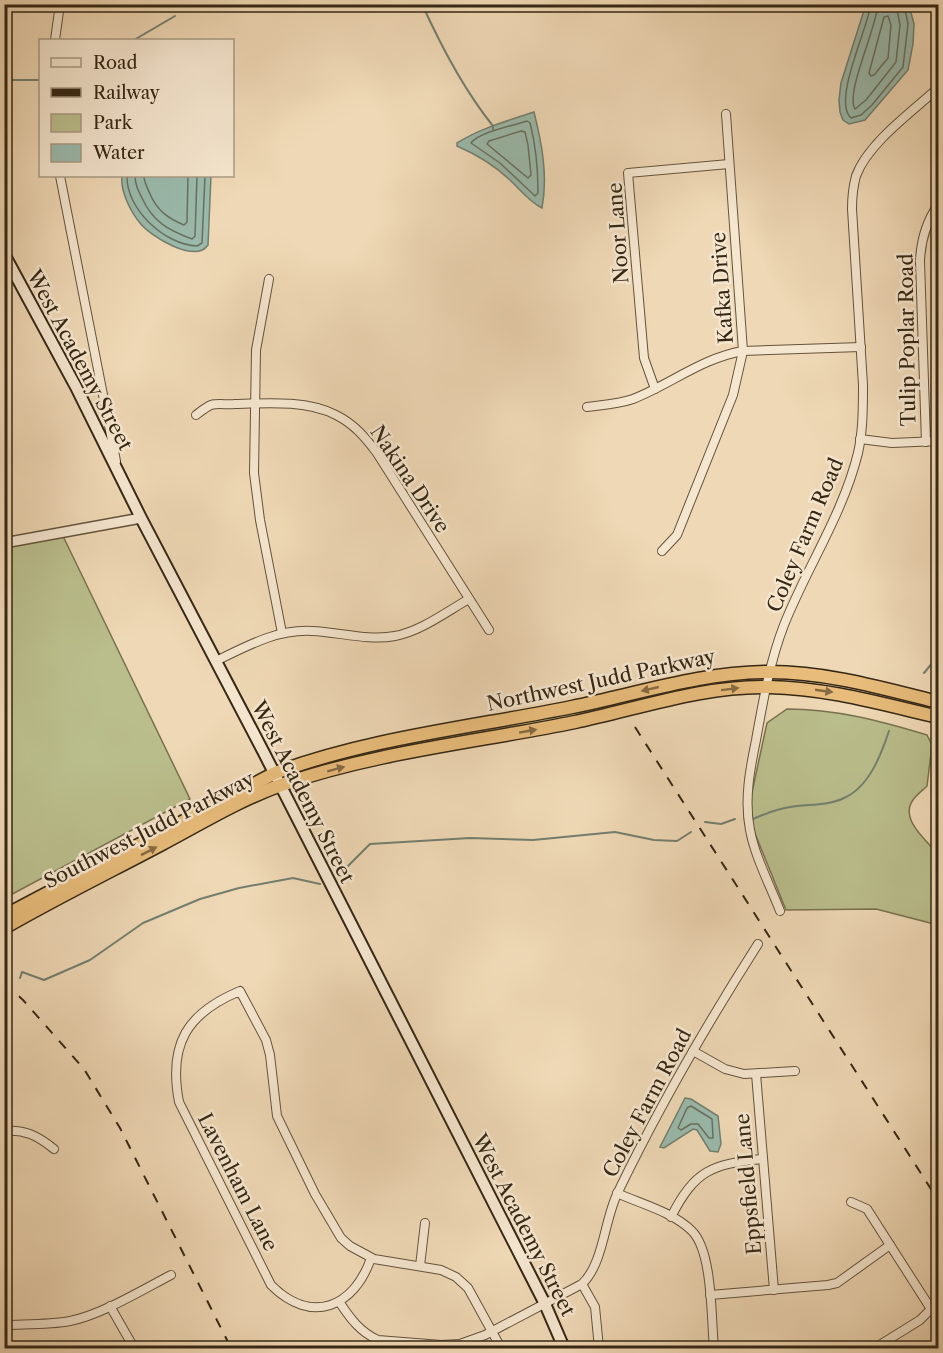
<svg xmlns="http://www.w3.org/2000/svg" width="943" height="1353" font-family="'Libre Caslon Text',serif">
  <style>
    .green { fill: #babe8c; stroke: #787250; stroke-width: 1.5 }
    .water { fill: #9abaac; stroke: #727f6f; stroke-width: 1.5 }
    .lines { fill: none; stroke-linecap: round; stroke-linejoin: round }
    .shore { stroke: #687060; stroke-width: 1.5 }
    .stream { stroke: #727f6f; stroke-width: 2 }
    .minor-casing { stroke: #64533c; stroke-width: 10 }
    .tertiary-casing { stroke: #64533c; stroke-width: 12 }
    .secondary-casing { stroke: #352714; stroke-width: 14 }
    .trunk-casing { stroke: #352714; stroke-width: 15 }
    .minor { stroke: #f5e6cf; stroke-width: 8 }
    .tertiary { stroke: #f5e6cf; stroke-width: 9 }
    .secondary { stroke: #f5e6cf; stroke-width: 10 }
    .trunk { stroke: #e8bc7a; stroke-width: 12 }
    .rail { stroke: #352714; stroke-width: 2; stroke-dasharray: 10 10; stroke-linecap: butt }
    .oneway { fill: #866a42 }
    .labels { text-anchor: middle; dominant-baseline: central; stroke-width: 5; stroke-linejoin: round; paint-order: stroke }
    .street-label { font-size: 20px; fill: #352714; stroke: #f5e6cf }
  </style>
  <rect width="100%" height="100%" fill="#efd8b5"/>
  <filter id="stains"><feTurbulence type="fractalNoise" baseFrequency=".00333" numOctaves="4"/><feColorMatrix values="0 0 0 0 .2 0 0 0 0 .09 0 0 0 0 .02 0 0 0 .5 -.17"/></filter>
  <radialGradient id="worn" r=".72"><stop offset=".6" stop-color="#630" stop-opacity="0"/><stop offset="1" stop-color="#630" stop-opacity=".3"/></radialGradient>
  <!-- green -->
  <g class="green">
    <polygon points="62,534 190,799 5,898 4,541"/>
    <polygon points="613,703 615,707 578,716 408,748 407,745 424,740"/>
    <path d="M787 709C836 709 881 721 927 735L932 745 927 786C923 790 916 795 913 800 899 819 927 841 938 854V929L934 924 876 909 786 910 754 831 749 806 767 723Z"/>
  </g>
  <!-- water -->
  <g class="water">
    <polygon points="866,4 909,5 914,24 913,44 908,70 865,120 849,124 843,120 840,112 839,100 841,83"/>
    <path d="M534 112C542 144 548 176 542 208 530 202 523 193 513 183 497 167 478 155 457 146V143C481 128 507 121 534 112Z"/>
    <path d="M122 176H211L208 245C195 264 150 236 140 223 130 211 120 190 122 176Z"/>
    <polygon points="685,1098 691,1099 718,1116 721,1144 718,1152 710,1151 697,1130 693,1129 664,1148 660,1147"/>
  </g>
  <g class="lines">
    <!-- shore -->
    <g class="shore">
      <path d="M871 4C868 28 832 101 851 118L861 115 872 105 903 67 908 24 904 4"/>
      <path d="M878 4C877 27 845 93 855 109L866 100 896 62 900 25 896 4"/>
      <polygon points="888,16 891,25 888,58 874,75 871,76 869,73 884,17"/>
      <path d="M527 121 530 123C536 146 538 169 538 193L535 196 500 163 471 143C479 132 512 126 527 121Z"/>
      <polygon points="521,131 525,132 528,145 531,175 528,178 487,144 489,141"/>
      <path d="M127 176C126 209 165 245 197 246L202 243 205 176"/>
      <path d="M135 176C135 184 138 190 142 198 153 222 168 230 192 239L195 236 197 176"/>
      <path d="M144 176C144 182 147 187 150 194 157 210 167 218 184 225L187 222 188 176"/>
      <polygon points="691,1106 712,1119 713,1138 709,1138 698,1124 691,1124 681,1130 678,1128 687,1108"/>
    </g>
    <!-- stream -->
    <g class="stream">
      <path d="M422 4C441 46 464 90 493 126V129"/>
      <polyline points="183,9 190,4"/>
      <polyline points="134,40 175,16"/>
      <polyline points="4,80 40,80"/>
      <polyline points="924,673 938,656"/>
      <path d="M751 820C764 814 776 809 790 807 807 804 828 806 844 798 869 787 881 755 889 731"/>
      <polyline points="705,822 721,824 735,819"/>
      <polyline points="338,876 370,844 470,838 533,840 615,832 654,840 677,841 691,832"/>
      <polyline points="20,978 22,972 44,980 90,960 143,923 200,899 239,888 293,878 320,884"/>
    </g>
    <!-- minor casing -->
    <g class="minor-casing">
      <g id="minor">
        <polyline points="55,40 60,4"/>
        <polyline points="60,176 116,461"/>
        <polyline points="269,279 256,350 254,473 260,520 282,633"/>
        <polyline points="655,389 644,358 628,173 729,164"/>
        <path d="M587 407C602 405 619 404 633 399 671 384 702 358 743 351L861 347"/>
        <path d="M196 415C200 412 206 407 211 405 218 403 227 405 235 404 267 403 307 400 336 415 354 424 365 437 377 453L489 630"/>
        <polyline points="860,439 892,443 938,441"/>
        <path d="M926 442 920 261C921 240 926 222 938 205"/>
        <polyline points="662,551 677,535 733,395 743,351 726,114"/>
        <path d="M216 661C247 646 277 629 312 631 339 632 368 641 395 636 421 631 446 612 469 599"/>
        <path d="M780 911C770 885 755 857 750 830 744 800 750 769 756 740 763 701 770 661 784 625 807 567 843 514 858 453 863 431 863 407 863 385L852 209C852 198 853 187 856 176 868 143 913 111 938 88"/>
        <polyline points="693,1051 725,1069 744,1074 795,1071"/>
        <polyline points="756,1074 774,1290"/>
        <path d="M4 1131C25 1129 38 1136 54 1149"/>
        <path d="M617 1193C641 1204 673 1212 692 1231 713 1252 711 1319 714 1348"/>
        <polyline points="851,1202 867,1209 931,1309 920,1320 875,1348"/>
        <path d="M671 1217C695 1170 712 1164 762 1159"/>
        <path d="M371 1258C354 1308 311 1325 271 1285L179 1102C168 1044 187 1013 240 991L266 1040 270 1055 277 1116 315 1194 341 1238 350 1246 374 1259 441 1270 456 1277 468 1288 501 1348"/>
        <polyline points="420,1266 425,1223"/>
        <polyline points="582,1284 595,1307 599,1348"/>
        <polyline points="710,1295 828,1285 837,1283 890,1245"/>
        <path d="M340 1303C350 1318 360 1332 378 1340L441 1345 460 1344 485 1335 582 1284C604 1263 604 1220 618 1192 659 1107 707 1024 758 944"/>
        <polyline points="110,1306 134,1348"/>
        <path d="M4 1325C26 1324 49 1325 70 1321 101 1315 142 1290 171 1275"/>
      </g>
    </g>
    <!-- tertiary casing -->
    <g class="tertiary-casing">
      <polyline id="tertiary" points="4,543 141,518"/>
    </g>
    <!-- secondary casing -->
    <g class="secondary-casing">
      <polyline id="secondary" points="4,254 76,387 141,518 264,753 545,1304 564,1348"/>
    </g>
    <!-- trunk casing -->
    <g class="trunk-casing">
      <g id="trunk">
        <path d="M4 916 275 773C369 738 473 727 572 707 637 694 702 672 769 672 827 672 882 688 938 702"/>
        <path d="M4 928C56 898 109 872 162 844 200 824 239 800 281 785 376 752 477 742 575 722 637 709 705 685 769 687 827 688 882 704 938 717"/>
      </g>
    </g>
    <!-- minor -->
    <use href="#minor" class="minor"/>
    <!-- tertiary -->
    <use href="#tertiary" class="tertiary"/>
    <!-- secondary -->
    <use href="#secondary" class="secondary"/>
    <!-- trunk -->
    <use href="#trunk" class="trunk"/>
    <!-- rail -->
    <g class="rail">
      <polyline points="635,727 938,1200"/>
      <polyline points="4,983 23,1000 84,1069 120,1128 231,1348"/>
    </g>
  </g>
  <!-- one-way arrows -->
  <defs><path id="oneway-solid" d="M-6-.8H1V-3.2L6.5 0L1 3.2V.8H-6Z" transform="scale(1.5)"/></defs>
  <g class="oneway">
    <use href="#oneway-solid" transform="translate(650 689) rotate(167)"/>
    <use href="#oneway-solid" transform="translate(730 689) rotate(-7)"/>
    <use href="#oneway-solid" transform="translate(824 691) rotate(8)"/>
    <use href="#oneway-solid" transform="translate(528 731) rotate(-10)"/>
    <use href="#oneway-solid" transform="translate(336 769) rotate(-15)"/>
    <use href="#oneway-solid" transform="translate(149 851) rotate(-27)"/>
  </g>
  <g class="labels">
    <!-- street labels -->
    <g class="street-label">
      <text transform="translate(618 233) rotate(-94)">Noor Lane</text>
      <text transform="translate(722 288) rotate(-94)">Kafka Drive</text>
      <text transform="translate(907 340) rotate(-91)">Tulip Poplar Road</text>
      <text transform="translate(80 360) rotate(62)">West Academy Street</text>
      <text transform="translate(410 479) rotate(56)">Nakina Drive</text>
      <text transform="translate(805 535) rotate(-67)">Coley Farm Road</text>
      <text transform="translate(601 680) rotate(-12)">Northwest Judd Parkway</text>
      <text transform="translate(303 792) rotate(63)">West Academy Street</text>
      <text transform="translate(149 830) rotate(-27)">Southwest Judd Parkway</text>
      <text transform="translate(647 1103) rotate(-62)">Coley Farm Road</text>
      <text transform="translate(238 1182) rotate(63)">Lavenham Lane</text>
      <text transform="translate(748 1184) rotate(-95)">Eppsfield Lane</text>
      <text transform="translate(524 1225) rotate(63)">West Academy Street</text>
    </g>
  </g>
  <!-- margin -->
  <rect width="943" height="1353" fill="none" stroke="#efd8b5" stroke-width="24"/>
  <rect x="6" y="6" width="931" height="1341" fill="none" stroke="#352714" stroke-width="3"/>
  <rect x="12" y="12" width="919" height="1329" fill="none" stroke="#352714" stroke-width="1.5"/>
  <!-- legend -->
  <rect x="39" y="39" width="195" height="138" fill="#f5e6cf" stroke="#a89a84" stroke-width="1.5"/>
  <rect x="51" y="58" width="30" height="9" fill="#f5e6cf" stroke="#a89a84" stroke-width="1.5"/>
  <text x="93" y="69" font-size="18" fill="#352714">Road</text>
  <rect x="51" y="88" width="30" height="9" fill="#352714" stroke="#a89a84" stroke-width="1.5"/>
  <text x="93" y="99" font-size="18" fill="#352714">Railway</text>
  <rect x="51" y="114" width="30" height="18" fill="#babe8c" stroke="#a89a84" stroke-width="1.5"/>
  <text x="93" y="129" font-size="18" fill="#352714">Park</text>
  <rect x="51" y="144" width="30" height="18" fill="#9abaac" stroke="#a89a84" stroke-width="1.5"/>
  <text x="93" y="159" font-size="18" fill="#352714">Water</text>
  <rect width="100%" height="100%" filter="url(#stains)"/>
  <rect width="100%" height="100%" fill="url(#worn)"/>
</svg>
